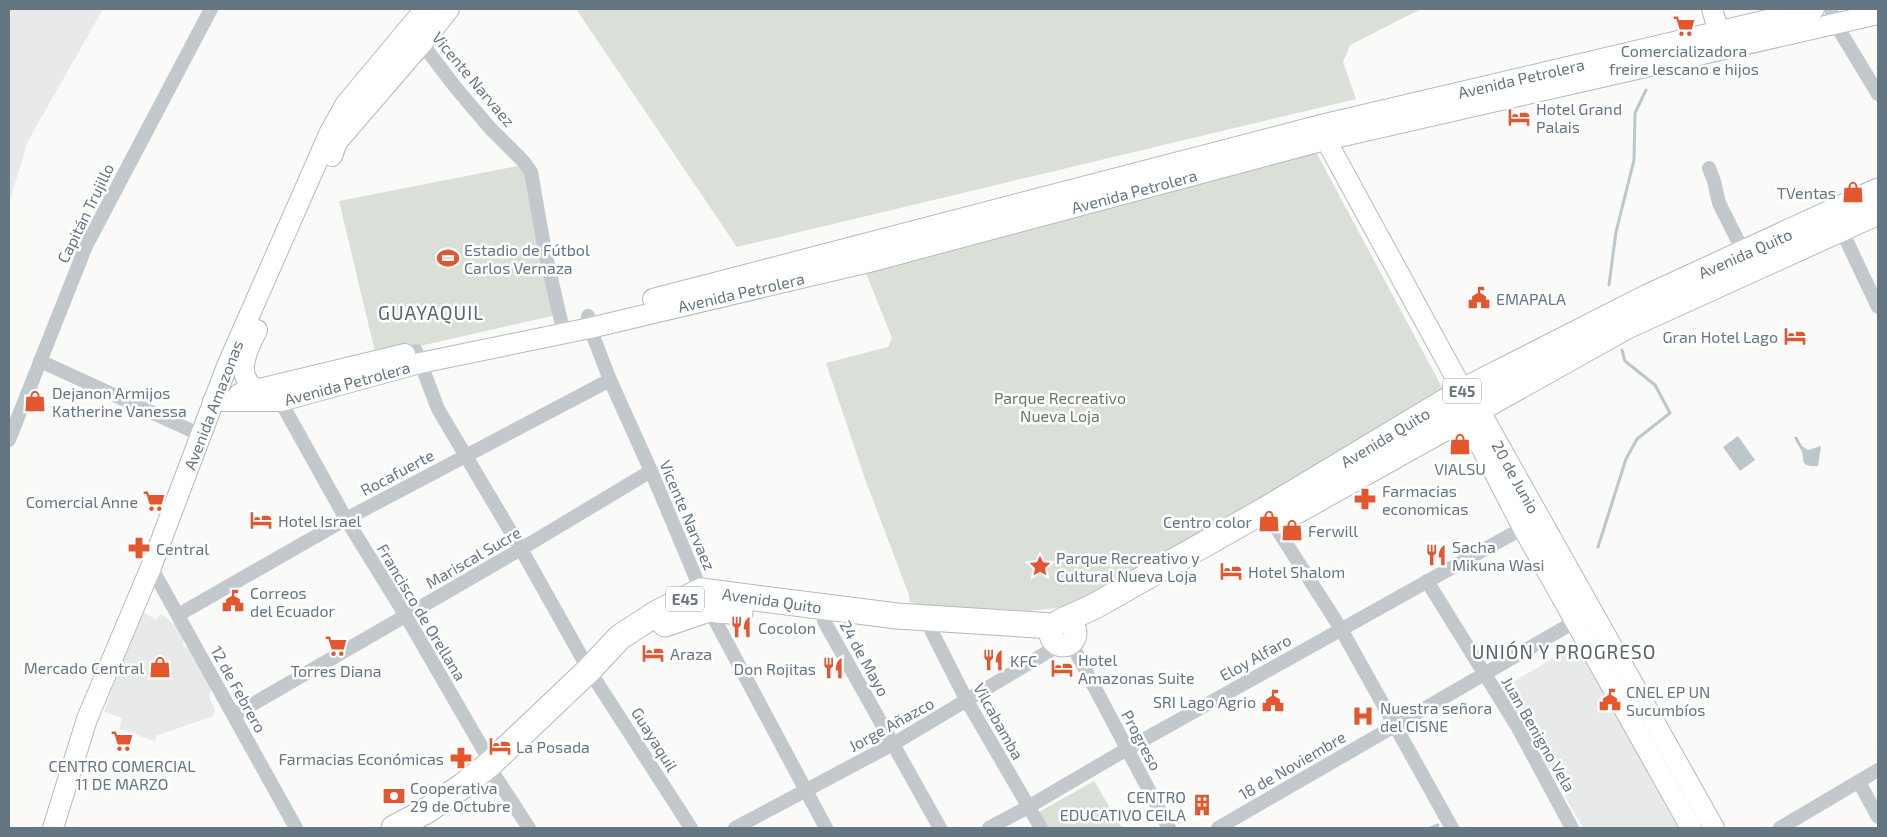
<svg xmlns="http://www.w3.org/2000/svg" width="1887" height="837" font-family="'Exo 2',sans-serif">
  <style>
    .built { fill: #e8e9e9 }
    .green { fill: #dadfd7 }
    .water { fill: #bbc7cb }
    .lines { fill: none; stroke-linecap: round; stroke-linejoin: round }
    .stream { stroke: #bbc7cb; stroke-width: 3 }
    .secondary-casing { stroke: #b3babf; stroke-width: 22 }
    .highway-casing { stroke: #b4b9bd; stroke-width: 27 }
    .street { stroke: #c3c8cc; stroke-width: 14 }
    .secondary { stroke: #fff; stroke-width: 20 }
    .highway { stroke: #fff; stroke-width: 25 }
    .labels { text-anchor: middle; dominant-baseline: central; stroke-width: 5; stroke-linejoin: round; paint-order: stroke }
    .shield { fill: #fff; stroke: #939fa8; stroke-width: 1 }
    .shield-label { font-size: 15px; font-weight: bold; fill: #657683 }
    .poi-label { font-size: 16px; fill: #657683; stroke: #fff; text-anchor: start }
    .street-label { font-size: 16px; fill: #657683; stroke: #fff }
    .park-label { font-size: 16px; fill: #687a64; stroke: #fff }
    .quarter-label { font-size: 19px; letter-spacing: 1px; fill: #57646e; stroke: #fff }
  </style>
  <rect width="100%" height="100%" fill="#fafaf8"/>
  <!-- built -->
  <g class="built">
    <polygon points="9,9 103,9 28,141 9,203"/>
    <polygon points="139,609 156,620 161,614 183,631 183,646 190,648 213,686 209,697 215,710 213,716 156,736 155,741 119,729 122,718 104,712"/>
    <polygon points="1582,641 1687,828 1583,828 1503,688"/>
  </g>
  <!-- green -->
  <g class="green">
    <polygon points="576,9 1421,9 1350,45 1343,62 1356,99 737,247"/>
    <polygon points="1316,152 1445,393 1074,606 1028,611 922,605 910,602 909,595 865,479 826,363 888,347 892,338 866,273 975,241"/>
    <polygon points="523,165 556,315 376,356 339,201"/>
    <polygon points="1094,781 1122,828 1048,828 1039,812"/>
  </g>
  <!-- water -->
  <g class="water">
    <polygon points="1738,436 1755,460 1740,471 1723,447"/>
    <path d="M1794 437H1797L1802 446 1808 450 1821 446 1818 466C1797 467 1807 459 1800 448 1798 444 1796 443 1794 437Z"/>
  </g>
  <g class="lines">
    <!-- stream -->
    <g class="stream">
      <polyline points="1609,285 1616,232 1634,160 1635,113 1646,90"/>
      <polyline points="1598,547 1626,459 1637,439 1670,413 1655,385 1625,361 1622,350"/>
      <polyline points="1431,828 1438,825"/>
    </g>
    <!-- secondary casing -->
    <g class="secondary-casing">
      <g id="secondary">
        <polyline points="1712,9 1722,43"/>
        <polyline points="1322,128 1326,140 1463,391 1478,408 1714,828"/>
        <polyline points="332,156 337,142 423,42 449,9"/>
        <polyline points="653,299 1321,125 1814,9"/>
        <path d="M255 389C252 386 248 383 247 380 238 365 251 343 257 330"/>
        <polyline points="239,394 405,354"/>
        <polyline points="213,401 281,401 420,363 590,328 869,262 1317,142 1878,14"/>
        <polyline points="1459,404 1523,528 1691,828"/>
        <polyline points="53,828 87,719 151,567 227,366 330,132 345,105 425,9"/>
      </g>
    </g>
    <!-- highway casing -->
    <g class="highway-casing">
      <g id="highway">
        <polyline points="1282,519 1627,326 1878,212"/>
        <polyline points="1062,621 1093,607 1265,510 1463,391 1648,297 1878,191"/>
        <circle cx="1063" cy="633" r="11"/>
        <polyline points="665,624 709,609 740,612"/>
        <polyline points="394,828 426,811 464,785 491,763 589,670 620,637 657,613 701,591 897,616 1053,626"/>
      </g>
    </g>
    <!-- street -->
    <g class="street">
      <polyline points="1831,9 1835,23 1878,94"/>
      <polyline points="417,37 456,88 490,128 524,162 531,172 545,252 561,321"/>
      <polyline points="1709,168 1714,181 1719,203 1744,253"/>
      <polyline points="1839,225 1878,307"/>
      <polyline points="588,316 590,328 610,380 651,471 709,609 826,828"/>
      <polyline points="416,351 438,409 521,549 589,670 691,828"/>
      <polyline points="40,361 201,435"/>
      <polyline points="277,395 346,519 406,616 491,763 495,776 529,828"/>
      <polyline points="9,440 86,246 211,9"/>
      <polyline points="1268,515 1341,629 1452,828"/>
      <polyline points="151,567 296,828"/>
      <polyline points="1427,581 1517,726 1572,828"/>
      <polyline points="826,608 824,621 940,828"/>
      <polyline points="178,615 346,519 610,380"/>
      <polyline points="931,630 967,701 1041,828"/>
      <polyline points="1070,641 1169,828"/>
      <polyline points="234,715 521,549 651,471"/>
      <polyline points="1859,782 1878,817"/>
      <polyline points="735,828 893,744 1061,644"/>
      <polyline points="989,828 1028,807 1127,749 1530,524"/>
      <polyline points="1218,828 1583,617"/>
      <polyline points="1780,828 1878,770"/>
    </g>
    <!-- secondary -->
    <use href="#secondary" class="secondary"/>
    <!-- highway -->
    <use href="#highway" class="highway"/>
  </g>
  <!-- icons -->
  <defs>
    <g id="supermarket-bare" transform="scale(1.725)"><path d="M-6-5.5h2.5l.6 2H6L4.5 2H-2.5L-4.4-4H-6ZM-1.5 3.2a1.3 1.3 0 1 0 .1 0ZM3 3.2a1.3 1.3 0 1 0 .1 0Z" fill="#e4572e" stroke="#fff" stroke-width="2.5" paint-order="stroke"/></g>
    <g id="hotel-bare" transform="scale(1.725)"><path d="M-6-4.5h1.5V1H6V5H4.5V3h-9V5H-6ZM-4 0a1.8 1.8 0 1 1 3.6 0ZM.5 0V-2.5h3Q6-2.5 6 0Z" fill="#e4572e" stroke="#fff" stroke-width="2.5" paint-order="stroke"/></g>
    <g id="shop-bare" transform="scale(1.725)"><path d="M-5-2.5h2.3a2.7 3.5 0 0 1 5.4 0H5L5.5 6h-11ZM-1.5-2.5h3a1.5 2.3 0 0 0-3 0Z" fill="#e4572e" stroke="#fff" stroke-width="2.5" paint-order="stroke"/></g>
    <g id="stadium-bare" transform="scale(1.725)"><path d="M0-5a6.5 5 0 1 0 0 10a6.5 5 0 1 0 0-10ZM-3.5-1.8h7v3.6h-7Z" fill="#e4572e" stroke="#fff" stroke-width="2.5" paint-order="stroke"/></g>
    <g id="civic-bare" transform="scale(1.725)"><path d="M-.6-6.5H3V-4.5H.6V-3L4-1V1h2V6H-6V1h2V-1L-.6-3ZM-1.2 2.5V6h2.4V2.5Z" fill="#e4572e" stroke="#fff" stroke-width="2.5" paint-order="stroke"/></g>
    <g id="pharmacy-bare" transform="scale(1.725)"><path d="M-2-6h4v4h4v4h-4v4h-4v-4h-4v-4h4Z" fill="#e4572e" stroke="#fff" stroke-width="2.5" paint-order="stroke"/></g>
    <g id="restaurant-bare" transform="scale(1.725)"><path d="M-5-6h1v4h1v-4h1v4h1v-4h1v5L-1.5 .5V6h-2V.5L-5-1ZM5-6V6H3V1.5H1.5Q1.5-4 5-6Z" fill="#e4572e" stroke="#fff" stroke-width="2.5" paint-order="stroke"/></g>
    <g id="sight-bare" transform="scale(1.725)"><path d="M0-6L1.8-2.2L6-1.7L2.9 1.2L3.7 5.4L0 3.3L-3.7 5.4L-2.9 1.2L-6-1.7L-1.8-2.2Z" fill="#e4572e" stroke="#fff" stroke-width="2.5" paint-order="stroke"/></g>
    <g id="hospital-bare" transform="scale(1.725)"><path d="M-5-5h3v3.5h4V-5h3V5h-3V1.5h-4V5h-3Z" fill="#e4572e" stroke="#fff" stroke-width="2.5" paint-order="stroke"/></g>
    <g id="bank-bare" transform="scale(1.725)"><path d="M-6-4H6V4H-6ZM0-2.3a2.3 2.3 0 1 0 0 4.6a2.3 2.3 0 1 0 0-4.6Z" fill="#e4572e" stroke="#fff" stroke-width="2.5" paint-order="stroke"/></g>
    <g id="building-bare" transform="scale(1.725)"><path d="M-4-6H4V6H1V3H-1V6H-4ZM-2.5-4.3h1.7v1.8h-1.7ZM.8-4.3h1.7v1.8H.8ZM-2.5-1h1.7V.8h-1.7ZM.8-1h1.7V.8H.8Z" fill="#e4572e" stroke="#fff" stroke-width="2.5" paint-order="stroke"/></g>
  </defs>
  <g fill-rule="evenodd">
    <use href="#supermarket-bare" x="1684" y="26"/>
    <use href="#hotel-bare" x="1519" y="117"/>
    <use href="#shop-bare" x="1853" y="192"/>
    <use href="#stadium-bare" x="448" y="258"/>
    <use href="#civic-bare" x="1479" y="298"/>
    <use href="#hotel-bare" x="1795" y="336"/>
    <use href="#shop-bare" x="35" y="401"/>
    <use href="#shop-bare" x="1460" y="444"/>
    <use href="#pharmacy-bare" x="1365" y="499"/>
    <use href="#supermarket-bare" x="154" y="501"/>
    <use href="#hotel-bare" x="261" y="520"/>
    <use href="#shop-bare" x="1269" y="521"/>
    <use href="#shop-bare" x="1292" y="530"/>
    <use href="#pharmacy-bare" x="139" y="548"/>
    <use href="#restaurant-bare" x="1436" y="555"/>
    <use href="#sight-bare" x="1040" y="566"/>
    <use href="#hotel-bare" x="1231" y="571"/>
    <use href="#civic-bare" x="233" y="601"/>
    <use href="#restaurant-bare" x="741" y="627"/>
    <use href="#supermarket-bare" x="336" y="646"/>
    <use href="#hotel-bare" x="653" y="653"/>
    <use href="#restaurant-bare" x="993" y="660"/>
    <use href="#shop-bare" x="160" y="667"/>
    <use href="#restaurant-bare" x="833" y="668"/>
    <use href="#hotel-bare" x="1062" y="668"/>
    <use href="#civic-bare" x="1610" y="700"/>
    <use href="#civic-bare" x="1273" y="701"/>
    <use href="#hospital-bare" x="1363" y="716"/>
    <use href="#supermarket-bare" x="122" y="741"/>
    <use href="#hotel-bare" x="500" y="746"/>
    <use href="#pharmacy-bare" x="461" y="758"/>
    <use href="#bank-bare" x="394" y="796"/>
    <use href="#building-bare" x="1202" y="805"/>
  </g>
  <g class="labels">
    <!-- shield labels -->
    <g class="shield">
      <rect x="1443" y="378.5" width="38" height="25" rx="4"/>
      <rect x="666" y="586.5" width="38" height="25" rx="4"/>
    </g>
    <g class="shield-label">
      <text x="1462" y="391">E45</text>
      <text x="685" y="599">E45</text>
    </g>
    <!-- poi labels -->
    <g class="poi-label">
      <text x="1684" y="50" text-anchor="middle">Comercializadora<tspan x="1684" dy="18">freire lescano e hijos</tspan></text>
      <text x="1536" y="108">Hotel Grand<tspan x="1536" dy="18">Palais</tspan></text>
      <text x="1836" y="192" text-anchor="end">TVentas</text>
      <text x="464" y="249">Estadio de Fútbol<tspan x="464" dy="18">Carlos Vernaza</tspan></text>
      <text x="1496" y="298">EMAPALA</text>
      <text x="1778" y="336" text-anchor="end">Gran Hotel Lago</text>
      <text x="52" y="392">Dejanon Armijos<tspan x="52" dy="18">Katherine Vanessa</tspan></text>
      <text x="1460" y="468" text-anchor="middle">VIALSU</text>
      <text x="1382" y="490">Farmacias<tspan x="1382" dy="18">economicas</tspan></text>
      <text x="138" y="501" text-anchor="end">Comercial Anne</text>
      <text x="278" y="520">Hotel Israel</text>
      <text x="1252" y="521" text-anchor="end">Centro color</text>
      <text x="1308" y="530">Ferwill</text>
      <text x="1452" y="546">Sacha<tspan x="1452" dy="18">Mikuna Wasi</tspan></text>
      <text x="156" y="548">Central</text>
      <text x="1056" y="557">Parque Recreativo y<tspan x="1056" dy="18">Cultural Nueva Loja</tspan></text>
      <text x="1248" y="571">Hotel Shalom</text>
      <text x="250" y="592">Correos<tspan x="250" dy="18">del Ecuador</tspan></text>
      <text x="758" y="627">Cocolon</text>
      <text x="670" y="653">Araza</text>
      <text x="1078" y="659">Hotel<tspan x="1078" dy="18">Amazonas Suite</tspan></text>
      <text x="1010" y="660">KFC</text>
      <text x="144" y="667" text-anchor="end">Mercado Central</text>
      <text x="816" y="668" text-anchor="end">Don Rojitas</text>
      <text x="336" y="670" text-anchor="middle">Torres Diana</text>
      <text x="1626" y="691">CNEL EP UN<tspan x="1626" dy="18">Sucumbíos</tspan></text>
      <text x="1256" y="701" text-anchor="end">SRI Lago Agrio</text>
      <text x="1380" y="707">Nuestra señora<tspan x="1380" dy="18">del CISNE</tspan></text>
      <text x="516" y="746">La Posada</text>
      <text x="444" y="758" text-anchor="end">Farmacias Económicas</text>
      <text x="122" y="765" text-anchor="middle">CENTRO COMERCIAL<tspan x="122" dy="18">11 DE MARZO</tspan></text>
      <text x="410" y="787">Cooperativa<tspan x="410" dy="18">29 de Octubre</tspan></text>
      <text x="1186" y="796" text-anchor="end">CENTRO<tspan x="1186" dy="18">EDUCATIVO CEILA</tspan></text>
    </g>
    <!-- street labels -->
    <g class="street-label">
      <text transform="translate(1521 78) rotate(-13)">Avenida Petrolera</text>
      <text transform="translate(474 79) rotate(50)">Vicente Narvaez</text>
      <text transform="translate(1134 191) rotate(-15)">Avenida Petrolera</text>
      <text transform="translate(85 213) rotate(-64)">Capitán Trujillo</text>
      <text transform="translate(1745 253) rotate(-24)">Avenida Quito</text>
      <text transform="translate(741 292) rotate(-13)">Avenida Petrolera</text>
      <text transform="translate(347 383) rotate(-15)">Avenida Petrolera</text>
      <text transform="translate(213 405) rotate(-69)">Avenida Amazonas</text>
      <text transform="translate(1385 437) rotate(-31)">Avenida Quito</text>
      <text transform="translate(397 472) rotate(-28)">Rocafuerte</text>
      <text transform="translate(1516 477) rotate(61)">20 de Junio</text>
      <text transform="translate(688 515) rotate(67)">Vicente Narvaez</text>
      <text transform="translate(473 557) rotate(-30)">Mariscal Sucre</text>
      <text transform="translate(772 600) rotate(8)">Avenida Quito</text>
      <text transform="translate(422 612) rotate(59)">Francisco de Orellana</text>
      <text transform="translate(1255 657) rotate(-29)">Eloy Alfaro</text>
      <text transform="translate(865 658) rotate(61)">24 de Mayo</text>
      <text transform="translate(239 689) rotate(61)">12 de Febrero</text>
      <text transform="translate(999 721) rotate(61)">Vilcabamba</text>
      <text transform="translate(891 724) rotate(-29)">Jorge Añazco</text>
      <text transform="translate(1539 734) rotate(60)">Juan Benigno Vela</text>
      <text transform="translate(655 739) rotate(58)">Guayaquil</text>
      <text transform="translate(1142 740) rotate(62)">Progreso</text>
      <text transform="translate(1292 765) rotate(-30)">18 de Noviembre</text>
    </g>
    <!-- park labels -->
    <g class="park-label">
      <text x="1060" y="397">Parque Recreativo<tspan x="1060" dy="18">Nueva Loja</tspan></text>
    </g>
    <!-- quarter labels -->
    <g class="quarter-label">
      <text x="431" y="312">GUAYAQUIL</text>
      <text x="1564" y="651">UNIÓN Y PROGRESO</text>
    </g>
  </g>
  <!-- border -->
  <rect width="1887" height="837" fill="none" stroke="#657683" stroke-width="20"/>
</svg>
